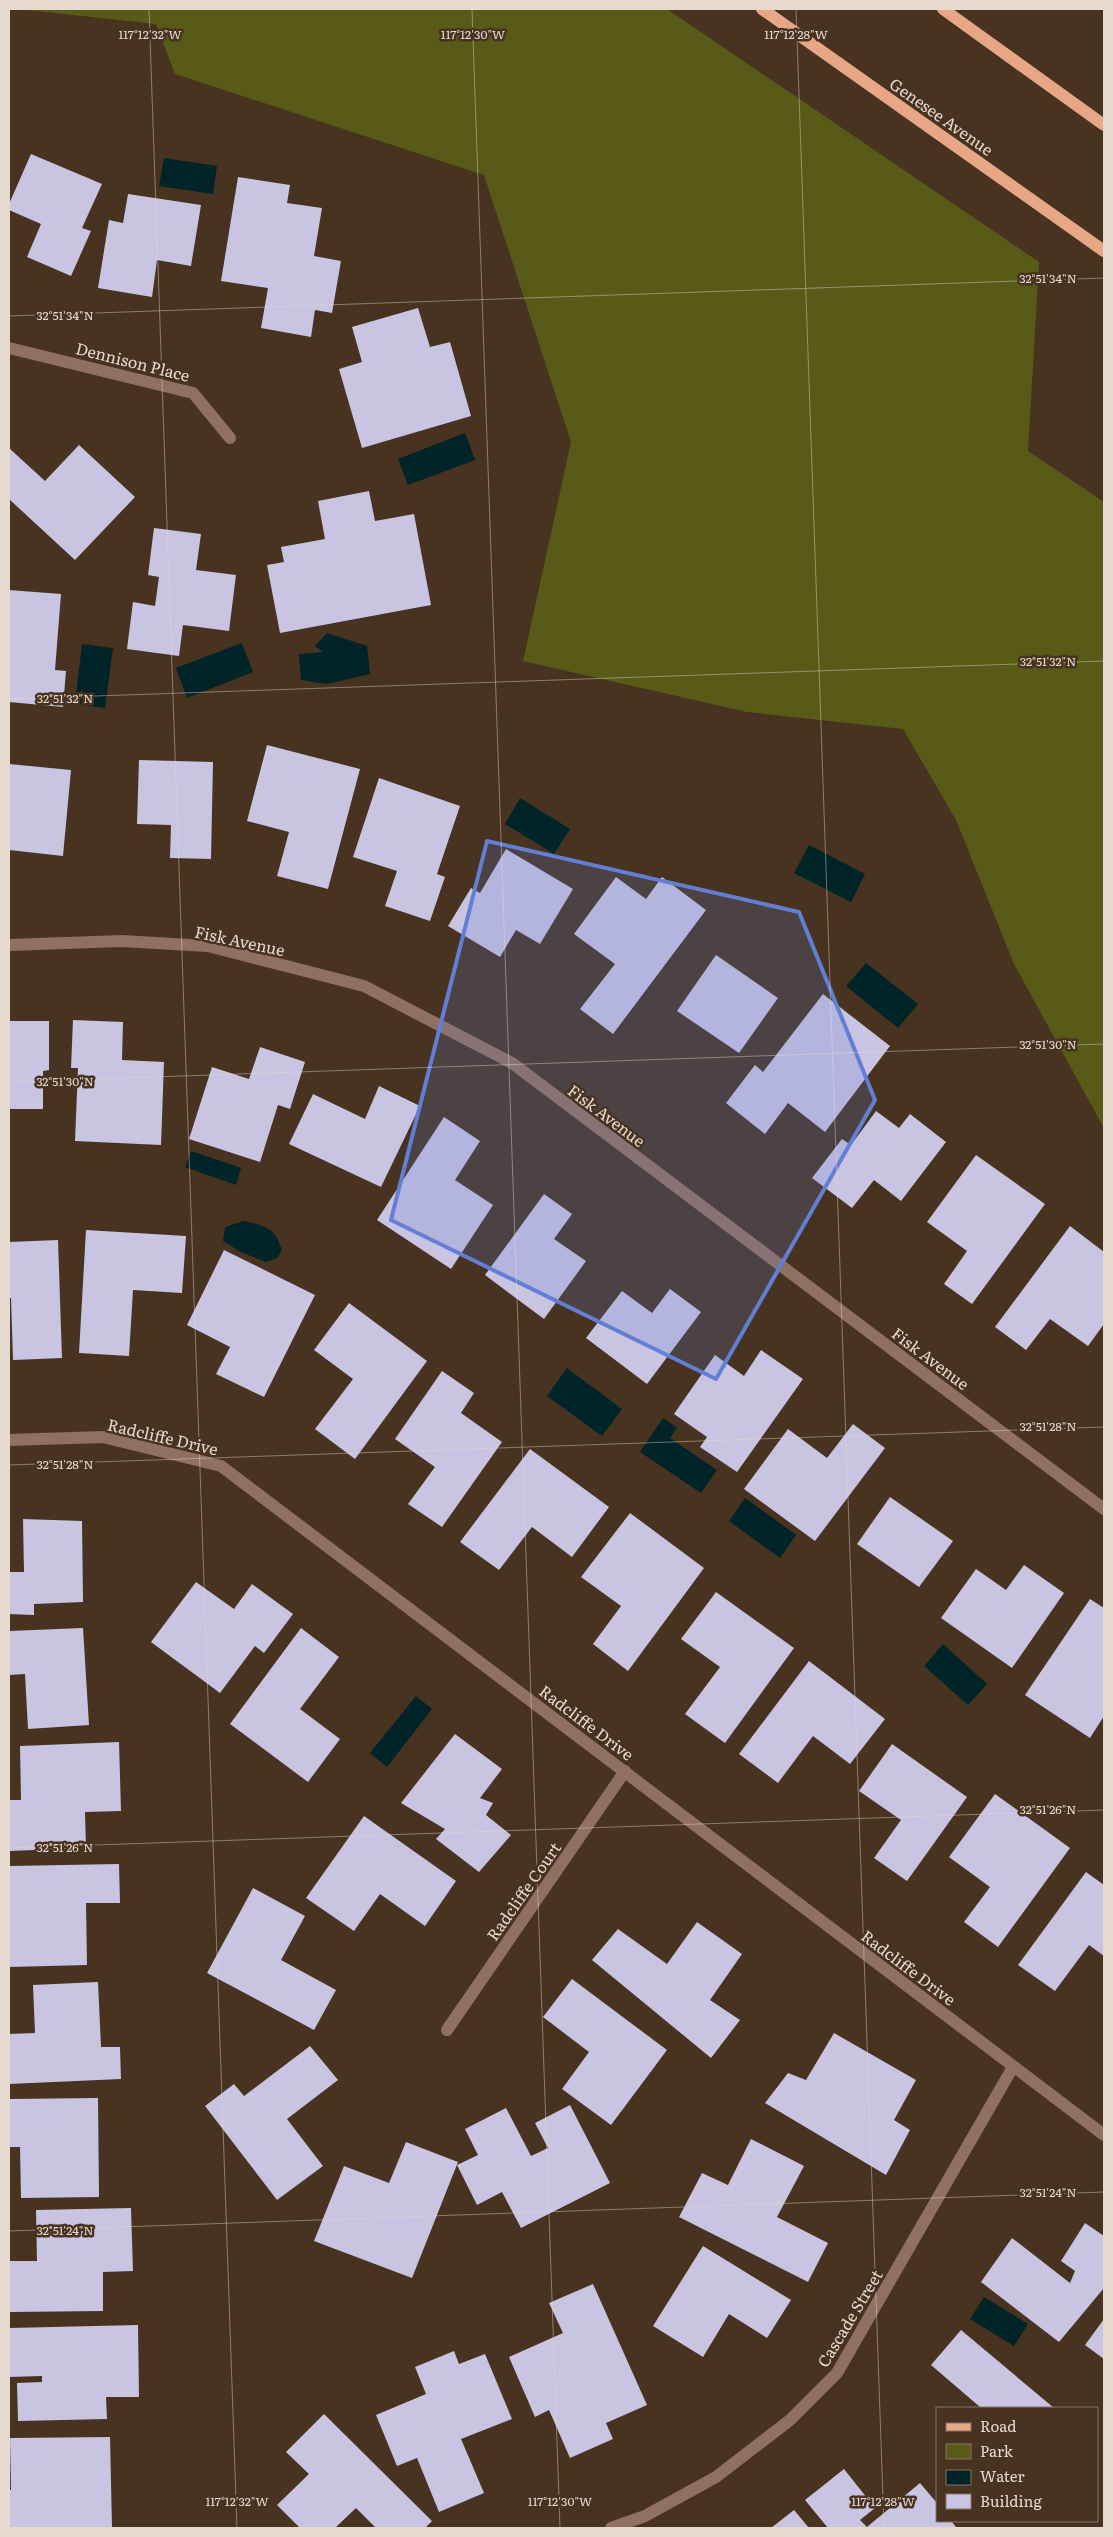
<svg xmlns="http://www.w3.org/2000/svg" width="1113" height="2537" font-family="Literata,serif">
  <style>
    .green { fill: #575b17 }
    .water { fill: #002428 }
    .building { fill: #c9c4e2 }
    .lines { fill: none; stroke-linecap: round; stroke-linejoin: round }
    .minor { stroke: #907060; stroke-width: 12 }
    .major { stroke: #e7a786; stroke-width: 12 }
    .marked { fill: #637fd4; fill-opacity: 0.2; stroke: #637fd4; stroke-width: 4; stroke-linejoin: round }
    .ticks { fill: none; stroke: #e6d9ce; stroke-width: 1; stroke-opacity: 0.45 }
    .labels { text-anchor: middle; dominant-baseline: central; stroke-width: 5; stroke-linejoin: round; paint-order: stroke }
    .street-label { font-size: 16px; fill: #e6d9ce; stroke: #473320 }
    .ticks-label { font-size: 12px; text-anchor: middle; fill: #e6d9ce; stroke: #473320; stroke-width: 5; stroke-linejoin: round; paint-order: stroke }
  </style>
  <rect width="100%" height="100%" fill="#473320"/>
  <!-- green -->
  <polygon class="green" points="18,9 667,9 1039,262 1028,451 1104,502 1104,1128 1014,964 956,820 903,729 747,712 523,661 571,442 484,175 175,74 156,24"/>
  <!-- water -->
  <g class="water">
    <polygon points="164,158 217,166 213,194 159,186"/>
    <polygon points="465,433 475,460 408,485 398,459"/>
    <polygon points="327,633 367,646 370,674 327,684 301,680 299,654 323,652 315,646"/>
    <polygon points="242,643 253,672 187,698 176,668"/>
    <polygon points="82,644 113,648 105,708 75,704"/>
    <polygon points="520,798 570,829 554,854 505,824"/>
    <polygon points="809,845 865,874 851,902 794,873"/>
    <polygon points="866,963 918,1004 898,1028 846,986"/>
    <polygon points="191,1151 241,1168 236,1185 185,1167"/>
    <path d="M244 1221C266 1226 275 1228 282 1250L277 1258 266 1262 241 1252 223 1241 225 1227Z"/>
    <polygon points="567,1368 622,1409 602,1436 547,1396"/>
    <polygon points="663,1418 677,1428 670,1438 717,1470 701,1493 640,1452"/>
    <polygon points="745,1498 796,1535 780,1558 729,1521"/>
    <polygon points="943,1644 987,1684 968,1705 924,1666"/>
    <polygon points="416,1696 432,1709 387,1767 370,1753"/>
    <polygon points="984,2297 1028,2324 1014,2346 970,2319"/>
  </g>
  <!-- building -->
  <g class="building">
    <polygon points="31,154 102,184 82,228 91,231 71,276 27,257 41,224 9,210 9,204"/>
    <polygon points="238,177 290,185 287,203 322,208 314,256 341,261 332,313 315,310 311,337 261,328 268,288 221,281"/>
    <polygon points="128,194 201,205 191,266 157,260 152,297 98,288 109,220 123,223"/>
    <polygon points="418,308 430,347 450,342 471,416 362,448 339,369 362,362 352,327"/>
    <polygon points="79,445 135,497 75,560 9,499 9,448 45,481"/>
    <polygon points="369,491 375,521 414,514 431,605 280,633 267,565 284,562 281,547 325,539 318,501"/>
    <polygon points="154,528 201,534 196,570 236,575 229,631 183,625 179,656 127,649 133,602 155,606 159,577 148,575"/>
    <polygon points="9,590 61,594 55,670 66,671 63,707 9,702"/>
    <polygon points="267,745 360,769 328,889 277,876 289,832 247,821"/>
    <polygon points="139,760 213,762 211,859 170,858 171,825 137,824"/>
    <polygon points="9,764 71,770 63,856 9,850"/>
    <polygon points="379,778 460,806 437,874 445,877 430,921 385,906 397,871 353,857"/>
    <polygon points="506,849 573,889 540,944 516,930 500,957 448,926 471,888 480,893"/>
    <polygon points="616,877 646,899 662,877 706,910 613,1034 580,1009 615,964 574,934"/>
    <polygon points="716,955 778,998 739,1053 677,1011"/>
    <polygon points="823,994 890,1046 825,1132 788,1103 765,1134 726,1103 755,1065 763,1072"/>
    <polygon points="73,1020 123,1022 122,1060 164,1062 161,1145 75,1141 78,1068 71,1068"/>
    <polygon points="9,1021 49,1021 49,1070 43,1071 43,1109 9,1109"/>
    <polygon points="260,1047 305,1062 290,1109 278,1105 260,1162 189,1139 212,1067 249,1079"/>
    <polygon points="379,1086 420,1106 381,1187 289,1144 313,1094 365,1119"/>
    <polygon points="876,1111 899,1128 910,1114 946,1142 901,1201 874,1180 852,1208 812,1178 842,1139 851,1145"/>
    <polygon points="444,1117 480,1141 455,1180 493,1205 451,1269 377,1220"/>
    <polygon points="976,1155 1045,1204 972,1304 944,1284 967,1251 927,1222"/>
    <polygon points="544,1194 572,1214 554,1239 586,1261 544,1319 485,1275"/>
    <polygon points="1070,1226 1104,1252 1104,1324 1088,1346 1050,1319 1026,1350 995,1327"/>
    <polygon points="86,1230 186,1236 182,1293 133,1290 129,1356 79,1353"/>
    <polygon points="58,1240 62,1358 13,1360 11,1298 9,1298 9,1242"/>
    <polygon points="224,1250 315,1295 264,1397 216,1374 230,1347 187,1325"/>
    <polygon points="670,1289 701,1312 647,1384 586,1338 622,1291 652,1313"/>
    <polygon points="349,1303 427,1361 355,1459 315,1429 353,1379 314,1350"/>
    <polygon points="761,1350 803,1379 737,1472 700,1447 707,1437 674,1414 715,1355 744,1376"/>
    <polygon points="442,1371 474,1393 461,1413 502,1442 442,1527 408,1504 435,1467 395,1439"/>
    <polygon points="853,1424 885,1448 815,1541 744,1489 788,1429 827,1458"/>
    <polygon points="530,1449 609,1507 572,1557 532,1527 499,1570 460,1542"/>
    <polygon points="890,1497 953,1541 919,1587 857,1544"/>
    <polygon points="630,1513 704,1568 628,1671 593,1644 621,1606 581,1577"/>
    <polygon points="23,1519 82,1521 83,1602 34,1604 34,1615 9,1614 9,1572 24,1572"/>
    <polygon points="1024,1565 1064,1593 1012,1668 941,1618 976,1569 1006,1590"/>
    <polygon points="196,1582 234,1609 252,1584 293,1614 264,1653 255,1646 220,1693 151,1642"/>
    <polygon points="716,1592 794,1648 725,1743 685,1714 720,1667 681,1639"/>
    <polygon points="1090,1599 1104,1608 1104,1716 1090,1738 1025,1695"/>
    <polygon points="83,1628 89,1725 28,1729 25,1674 9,1675 9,1631"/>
    <polygon points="301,1628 339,1657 300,1709 340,1739 308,1782 230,1724"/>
    <polygon points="809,1661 885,1719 850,1764 813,1736 778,1783 739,1754"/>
    <polygon points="455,1734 502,1769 480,1798 493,1803 486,1815 511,1835 479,1872 436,1839 445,1829 401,1803"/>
    <polygon points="119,1742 121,1811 85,1812 86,1848 9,1851 9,1800 21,1800 20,1746"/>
    <polygon points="892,1744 967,1797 907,1881 874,1858 901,1820 859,1791"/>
    <polygon points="995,1794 1070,1848 998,1947 964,1922 990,1887 949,1857"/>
    <polygon points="364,1816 456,1881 425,1926 380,1894 354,1931 306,1898"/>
    <polygon points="119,1864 120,1903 86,1903 87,1965 9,1967 9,1866"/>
    <polygon points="1086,1872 1104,1885 1104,1956 1089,1945 1055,1991 1018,1965"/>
    <polygon points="253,1888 305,1916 281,1960 336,1990 314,2030 207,1973"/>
    <polygon points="697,1922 742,1954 710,2000 740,2020 711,2058 592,1960 618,1929 667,1964"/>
    <polygon points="572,1979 667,2050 611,2125 562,2089 589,2052 543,2017"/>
    <polygon points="98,1982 101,2047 120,2047 121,2079 9,2084 9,2034 35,2033 33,1985"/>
    <polygon points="834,2033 916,2080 894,2120 910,2130 886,2175 765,2103 788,2073 806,2080"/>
    <polygon points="310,2046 338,2080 287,2119 323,2166 277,2200 205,2106 234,2084 244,2096"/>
    <polygon points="98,2098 99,2197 21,2198 20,2147 9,2147 9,2099"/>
    <polygon points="570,2105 610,2183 521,2228 502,2192 477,2205 457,2165 478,2155 465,2129 506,2108 531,2156 548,2148 535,2123"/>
    <polygon points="751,2139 804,2166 777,2217 828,2243 808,2282 679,2217 702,2173 728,2185"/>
    <polygon points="406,2142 458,2162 412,2278 314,2241 344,2166 389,2183"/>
    <polygon points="131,2208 133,2271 103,2272 103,2311 9,2312 9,2261 37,2261 36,2210"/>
    <polygon points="1085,2223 1104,2236 1104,2288 1059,2342 981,2282 1012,2238 1070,2283 1075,2271 1061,2261"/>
    <polygon points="703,2246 791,2300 767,2338 729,2314 703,2357 653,2326"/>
    <polygon points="593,2284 647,2405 606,2423 613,2439 570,2458 549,2410 535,2417 509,2357 563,2333 549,2303"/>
    <polygon points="1104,2319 1104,2359 1085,2345"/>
    <polygon points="138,2325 139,2397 106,2397 107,2419 18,2421 17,2383 42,2382 42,2376 9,2377 9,2328"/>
    <polygon points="961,2330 1054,2408 979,2408 980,2407 931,2365"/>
    <polygon points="454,2351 459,2364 485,2354 512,2419 461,2439 484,2493 439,2512 417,2458 397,2466 376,2415 426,2394 415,2367"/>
    <polygon points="324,2414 432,2521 425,2528 376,2528 356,2508 335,2528 300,2528 277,2505 309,2474 286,2452"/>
    <polygon points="110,2437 112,2528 9,2528 9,2490 11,2490 10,2438"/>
    <polygon points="844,2469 875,2508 860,2520 867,2527 920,2483 937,2503 937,2521 951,2521 957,2528 828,2528 805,2500"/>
    <polygon points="794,2510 809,2528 771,2528"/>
  </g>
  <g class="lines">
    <!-- minor -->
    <g class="minor">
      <polyline points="9,348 193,393 230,438"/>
      <polyline points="9,945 122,941 208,946 364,986 512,1063 1104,1509"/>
      <polyline points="9,1440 103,1437 221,1466 1104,2135"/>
      <polyline points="447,2030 625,1771"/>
      <polyline points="611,2528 645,2516 716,2477 790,2420 837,2373 1013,2067"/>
    </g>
    <!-- major -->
    <g class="major">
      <polyline points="762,9 1104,251"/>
      <polyline points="943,9 1104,125"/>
    </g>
  </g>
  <!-- marked area -->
  <path class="marked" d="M487 841 799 912 875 1100 716 1379 391 1220Z"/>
  <!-- ticks -->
  <path class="ticks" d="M149 9 237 2528M472 9 560 2528M796 9 884 2528M9 316 1104 278M9 699 1104 661M9 1082 1104 1044M9 1465 1104 1427M9 1848 1104 1810M9 2231 1104 2192"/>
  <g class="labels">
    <!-- street labels -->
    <g class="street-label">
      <text transform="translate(942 116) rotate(35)">Genesee Avenue</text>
      <text transform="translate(133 361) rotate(14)">Dennison Place</text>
      <text transform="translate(240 940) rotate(12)">Fisk Avenue</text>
      <text transform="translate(607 1115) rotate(37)">Fisk Avenue</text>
      <text transform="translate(931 1358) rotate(37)">Fisk Avenue</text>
      <text transform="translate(163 1436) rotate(13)">Radcliffe Drive</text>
      <text transform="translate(587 1722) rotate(37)">Radcliffe Drive</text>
      <text transform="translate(523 1891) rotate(-55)">Radcliffe Court</text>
      <text transform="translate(909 1967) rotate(37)">Radcliffe Drive</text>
      <text transform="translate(849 2318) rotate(-59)">Cascade Street</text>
    </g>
  </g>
  <g class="ticks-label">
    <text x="150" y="39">117°12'32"W</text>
    <text x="473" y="39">117°12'30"W</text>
    <text x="796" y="39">117°12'28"W</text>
    <text x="1048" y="283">32°51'34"N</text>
    <text x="65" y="320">32°51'34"N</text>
    <text x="1048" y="666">32°51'32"N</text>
    <text x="65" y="703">32°51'32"N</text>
    <text x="1048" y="1049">32°51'30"N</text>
    <text x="65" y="1086">32°51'30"N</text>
    <text x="1048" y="1431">32°51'28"N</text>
    <text x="65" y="1469">32°51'28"N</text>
    <text x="1048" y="1814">32°51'26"N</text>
    <text x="65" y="1852">32°51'26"N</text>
    <text x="1048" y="2197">32°51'24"N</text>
    <text x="65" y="2235">32°51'24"N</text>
    <text x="237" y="2506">117°12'32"W</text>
    <text x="560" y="2506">117°12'30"W</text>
    <text x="883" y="2506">117°12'28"W</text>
  </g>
  <!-- border -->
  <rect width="1113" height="2537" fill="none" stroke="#e6d9ce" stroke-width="20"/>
  <!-- legend -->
  <rect x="936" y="2407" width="162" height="115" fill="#473320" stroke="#877566"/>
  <rect x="946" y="2423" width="25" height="8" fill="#e7a786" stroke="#877566"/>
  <text x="980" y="2432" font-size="15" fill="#e6d9ce">Road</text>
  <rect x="946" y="2444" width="25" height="15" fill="#575b17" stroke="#877566"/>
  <text x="980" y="2457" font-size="15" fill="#e6d9ce">Park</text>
  <rect x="946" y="2470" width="25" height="15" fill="#002428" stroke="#877566"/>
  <text x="980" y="2482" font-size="15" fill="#e6d9ce">Water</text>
  <rect x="946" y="2494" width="25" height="15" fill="#c9c4e2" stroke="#877566"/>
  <text x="980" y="2507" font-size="15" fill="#e6d9ce">Building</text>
</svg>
